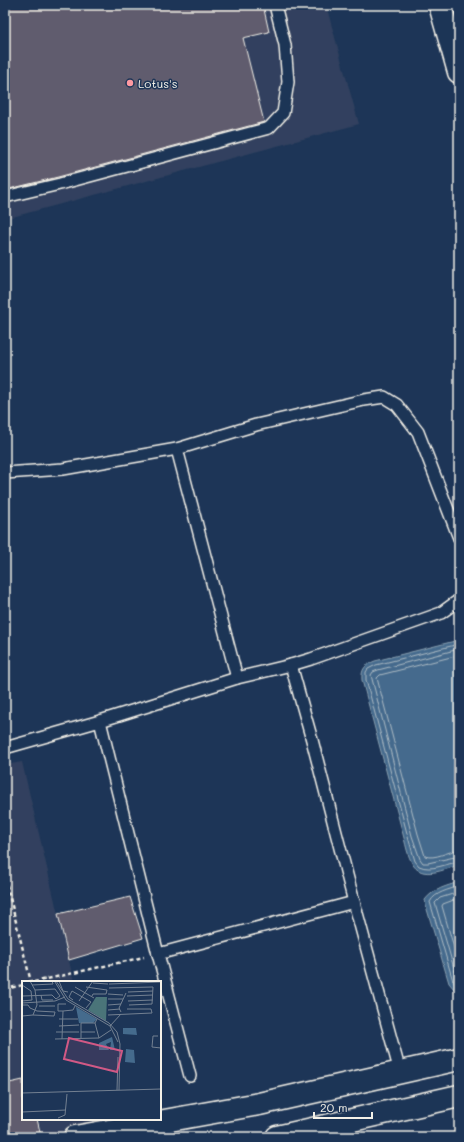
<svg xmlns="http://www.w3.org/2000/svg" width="464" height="1142" font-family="Mali,sans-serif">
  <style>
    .built { fill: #31415e }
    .water { fill: #456b8d; stroke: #8ba1b1 }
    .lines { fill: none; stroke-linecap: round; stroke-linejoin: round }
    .shore { stroke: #aebbc4; stroke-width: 1 }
    .building { fill: #605c6e; stroke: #f4f1e8 }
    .lane-casing { stroke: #f4f1e8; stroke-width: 14 }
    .street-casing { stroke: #f4f1e8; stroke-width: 25 }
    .path { stroke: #f4f1e8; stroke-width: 2.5; stroke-dasharray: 4 3; stroke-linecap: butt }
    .lane { stroke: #1d3557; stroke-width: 11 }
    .street { stroke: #1d3557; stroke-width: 22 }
    .poi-dot { fill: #ff9aa2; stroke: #1d3557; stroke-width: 1.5 }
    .labels { text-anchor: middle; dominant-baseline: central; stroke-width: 3; stroke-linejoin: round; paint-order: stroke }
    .poi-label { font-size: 12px; fill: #f4f1e8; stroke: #1d3557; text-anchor: start }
    .inset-road { fill: none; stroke: #738091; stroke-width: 1 }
    .view { fill: #d15985; fill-opacity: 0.15; stroke: #d15985; stroke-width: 2 }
    .inset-edge { fill: none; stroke: #f4f1e8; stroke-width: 2 }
  </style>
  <rect width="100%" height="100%" fill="#1d3557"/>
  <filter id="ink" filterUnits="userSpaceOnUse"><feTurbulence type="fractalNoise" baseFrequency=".025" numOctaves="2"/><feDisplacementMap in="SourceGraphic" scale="8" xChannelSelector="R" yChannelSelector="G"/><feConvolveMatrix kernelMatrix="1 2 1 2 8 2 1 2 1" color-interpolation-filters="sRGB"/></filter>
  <g filter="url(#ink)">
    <!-- built -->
    <g class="built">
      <polygon points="5,5 326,5 359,124 5,219"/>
      <polygon points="22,762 74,982 23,982 23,1119 106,1119 107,1122 38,1137 5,1137 5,765"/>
    </g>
    <!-- water -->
    <g class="water">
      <path d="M459 640V865C445 869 421 881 412 863 408 856 406 846 404 838L362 680C361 669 365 665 375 661Z"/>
      <path d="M459 882V990L454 989 449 983 426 906 425 900C433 889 447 886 459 882Z"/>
    </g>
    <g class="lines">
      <!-- shore -->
      <g class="shore">
        <path d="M459 644 376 665 368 669 366 672V680L408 837 415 861 419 866C432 872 446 863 459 862"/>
        <polyline points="459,649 378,670 373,672 371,675 412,836 420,859 423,863 428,863 459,856"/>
        <path d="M459 655 380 675 377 678 418 834 425 856C435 860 448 851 459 850"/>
        <path d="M459 886C449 890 435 892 430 902L453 981 456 985 459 986"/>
        <polyline points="459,892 440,898 435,903 455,972 459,981"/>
        <polyline points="459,898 443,904 442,906 459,965"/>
      </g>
    </g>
    <!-- building -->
    <g class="building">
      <polygon points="5,5 263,5 269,32 243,38 264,122 58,177 5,190"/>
      <polygon points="130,897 143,938 69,960 58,914"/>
      <polygon points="23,1080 23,1119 37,1119 41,1136 7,1137 5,1128 5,1084"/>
    </g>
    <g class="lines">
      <!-- lane casing -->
      <g class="lane-casing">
        <g id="lane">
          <polyline points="5,197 60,184 269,128 283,113 288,82 285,45 275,5"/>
          <polyline points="177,449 237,678"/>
          <polyline points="5,473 63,469 177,449 256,425 364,400 384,397 397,405 418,432 459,538"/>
          <polyline points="291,665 311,659 441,613 459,600"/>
          <polyline points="100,721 158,954 354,902"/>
          <polyline points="5,748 100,721 237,678 291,665 312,740 354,902 400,1072"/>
          <polyline points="158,954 190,1076"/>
        </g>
      </g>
      <!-- street casing -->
      <g class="street-casing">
        <g id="street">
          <polyline points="440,5 459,72"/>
          <polyline points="75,1137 259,1104 459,1059"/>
          <polyline points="277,1137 459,1096"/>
        </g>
      </g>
      <!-- path -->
      <g class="path">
        <polyline points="5,878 31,982"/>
        <polyline points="34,982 144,957"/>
        <polyline points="5,989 23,985"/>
      </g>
      <!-- lane -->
      <use href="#lane" class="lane"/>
      <!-- street -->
      <use href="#street" class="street"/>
    </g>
  </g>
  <!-- markers -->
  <circle class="poi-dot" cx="130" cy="83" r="4"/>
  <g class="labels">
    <!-- poi labels -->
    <g class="poi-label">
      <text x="138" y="83">Lotus's</text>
    </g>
  </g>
  <!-- overview -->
  <g transform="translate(22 981)">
    <rect width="139" height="139" fill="#1d3557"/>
    <path d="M74 16H85L84 40 66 29Z" fill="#4a7479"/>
    <path d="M54 26 75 38 71 42H57ZM101 47H114L115 54 101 53ZM90 56 93 69H88L89 61 84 63 87 69H77V62ZM104 68 112 69 113 82 103 81Z" fill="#456b8d"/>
    <path class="inset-road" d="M34 0 46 18 87 42 95 51 98 63 97 109M37 0 41 10 46 11M33 1 44 19 88 45 96 61M71 2 86 3M87 3 139 1M0 4 9 10 10 19 0 20M10 4 31 3 30 0M53 6 72 17M64 6 85 9 84 13H71L70 15M87 7 131 6 130 23 107 24M106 11 131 10M86 13 101 14M19 14 20 19H31M0 15 30 14 34 18 38 15 33 8 13 9M105 15 131 14M86 18H101M51 19 47 16 50 10 69 21 64 27M57 20 71 0M106 20 131 19M0 22 33 20 43 16M0 24H6L8 27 15 30 33 31 32 35 11 34M86 24 99 23M17 25H33M86 29 98 28M41 30H36V23H44M99 31 97 27 104 12M86 34 130 32 129 28H105M0 35 11 34 15 24 13 9 8 0M37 38H56M37 45 57 44M88 45 99 33M34 51H57M59 51H73M136 55H131L130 66 139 67M59 57V42H73M77 57 89 49M33 58 77 57 73 42 75 38M40 58 41 30 51 29 53 25M139 60V73M95 109 96 76M0 112 139 108M0 131 44 129M36 137 43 134 45 113"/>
    <path class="view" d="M47 57 100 70 95 91 42 78Z"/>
    <rect width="139" height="139" class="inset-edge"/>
  </g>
  <!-- margin -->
  <rect width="464" height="1142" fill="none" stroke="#1d3557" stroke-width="20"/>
  <rect x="10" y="10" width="444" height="1122" fill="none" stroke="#f4f1e8" stroke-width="1.5" filter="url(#ink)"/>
  <!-- scale -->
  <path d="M314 1112v6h58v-6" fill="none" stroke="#f4f1e8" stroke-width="2"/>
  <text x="320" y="1112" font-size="12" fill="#f4f1e8" stroke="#1d3557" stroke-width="3" paint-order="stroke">20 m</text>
</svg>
